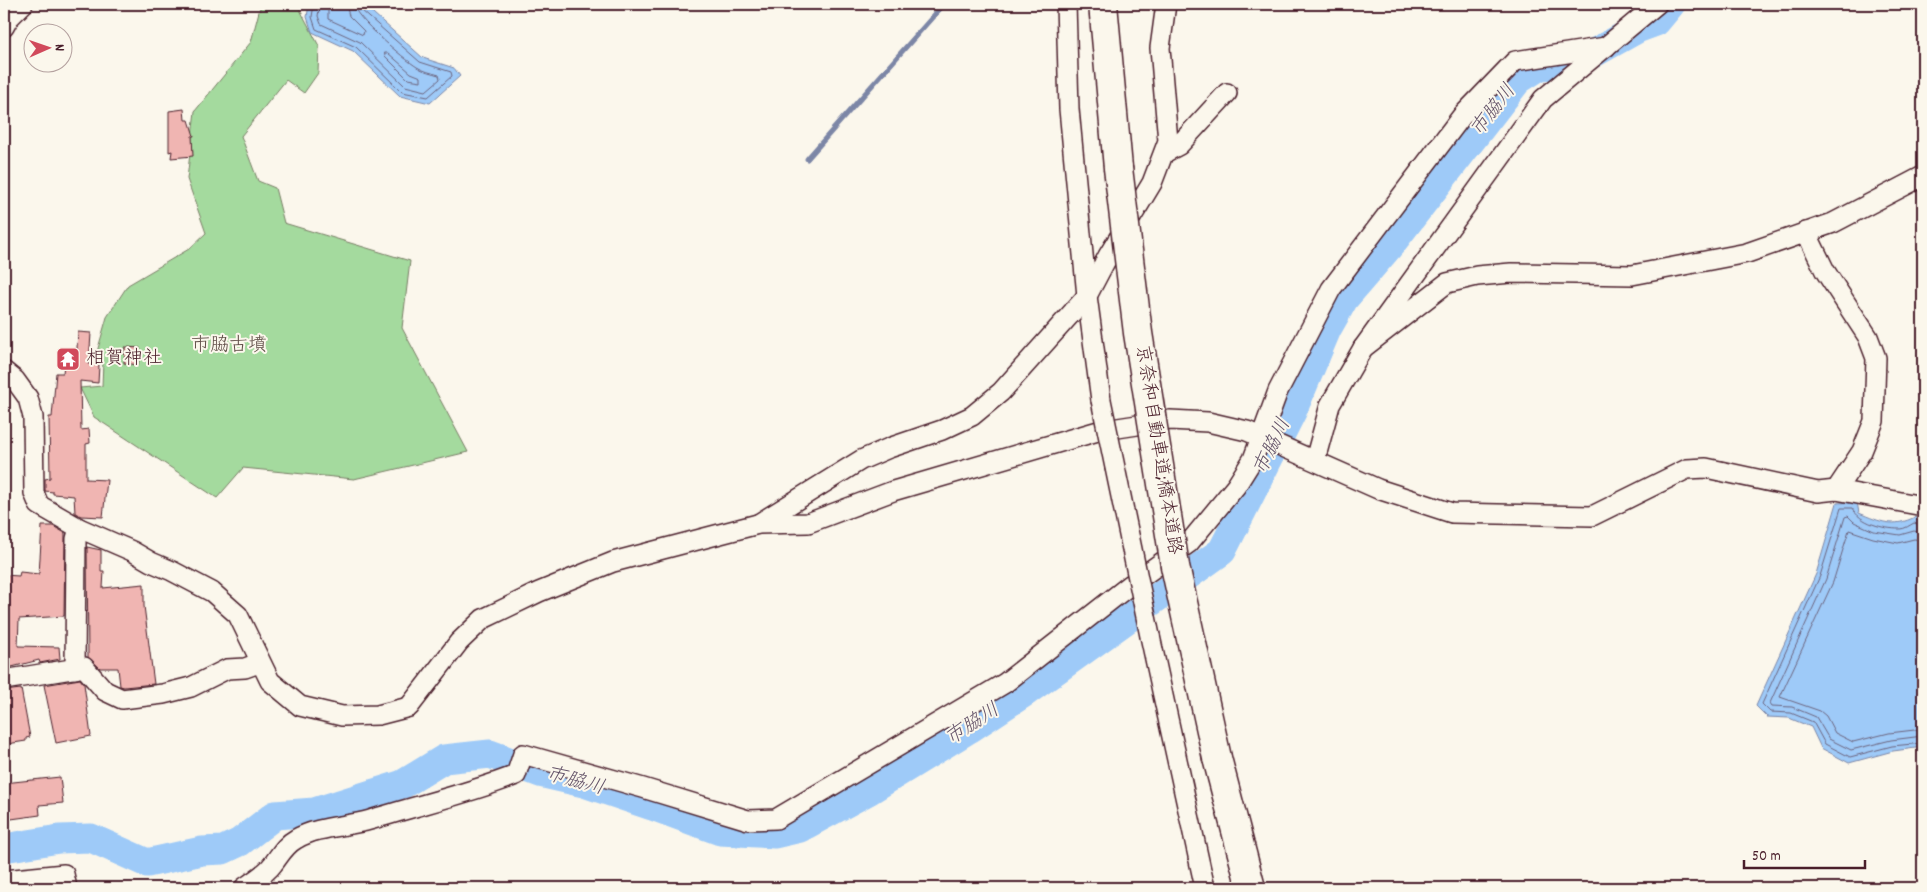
<svg xmlns="http://www.w3.org/2000/svg" width="1927" height="892" font-family="Dekko,'Klee One',sans-serif">
  <style>
    .green { fill: #a4da9e; stroke: #777c64 }
    .water { fill: #9ecaf8; stroke: #7c86a6 }
    .lines { fill: none; stroke-linecap: round; stroke-linejoin: round }
    .shore { stroke: #6c637d; stroke-width: 1 }
    .stream { stroke: #7c86a6; stroke-width: 5 }
    .river { stroke: #9ecaf8; stroke-width: 29 }
    .building { fill: #f0b5b2; stroke: #4a1f2b }
    .minor-casing { stroke: #4a1f2b; stroke-width: 22 }
    .highway-casing { stroke: #4a1f2b; stroke-width: 31 }
    .minor { stroke: #fbf7ec; stroke-width: 19 }
    .highway { stroke: #fbf7ec; stroke-width: 28 }
    .minor-bridge-casing { stroke: #4a1f2b; stroke-width: 22; stroke-linecap: butt }
    .highway-bridge-casing { stroke: #4a1f2b; stroke-width: 31; stroke-linecap: butt }
    .minor-bridge { stroke: #fbf7ec; stroke-width: 19 }
    .highway-bridge { stroke: #fbf7ec; stroke-width: 28 }
    .labels { text-anchor: middle; dominant-baseline: central; stroke-width: 4; stroke-linejoin: round; paint-order: stroke }
    .park-label { font-size: 19px; fill: #604e48; stroke: #fbf7ec }
    .poi-label { font-size: 19px; fill: #4a1f2b; stroke: #fbf7ec; text-anchor: start }
    .street-label { font-size: 19px; fill: #4a1f2b; stroke: #fbf7ec }
    .water-label { font-size: 20px; font-style: italic; fill: #635268; stroke: #fbf7ec }
  </style>
  <rect width="100%" height="100%" fill="#fbf7ec"/>
  <filter id="ink" filterUnits="userSpaceOnUse"><feTurbulence type="fractalNoise" baseFrequency=".02" numOctaves="2"/><feDisplacementMap in="SourceGraphic" scale="10" xChannelSelector="R" yChannelSelector="G"/><feConvolveMatrix kernelMatrix="1 2 1 2 8 2 1 2 1" color-interpolation-filters="sRGB"/></filter>
  <g filter="url(#ink)">
    <!-- green -->
    <polygon class="green" points="261,4 297,4 319,46 318,73 304,93 286,80 241,136 258,181 275,188 284,223 410,261 402,328 468,452 354,479 243,468 217,498 94,417 80,388 102,386 103,361 95,359 107,317 128,285 189,249 206,233 187,179 195,111 251,42"/>
    <!-- water -->
    <g class="water">
      <polygon points="309,4 363,4 423,58 454,68 460,76 430,103 400,96 353,51 312,32 307,17"/>
      <path d="M1857 502 1859 513C1881 522 1893 528 1915 517L1923 523V747L1893 751 1849 763 1821 748 1811 727 1789 718 1767 717 1756 706 1816 574 1837 503Z"/>
    </g>
    <g class="lines">
      <!-- shore -->
      <g class="shore">
        <polyline points="314,4 312,17 316,29 356,47 402,92 428,97 452,76 451,72 420,62 361,10 360,4"/>
        <path d="M320 4 318 16 321 24 360 42 405 86 426 91 440 79 439 75C432 73 423 71 417 67 404 59 354 17 353 4"/>
        <polyline points="328,4 328,19 363,35 364,31 349,16 346,4"/>
        <polygon points="385,53 388,53 411,73 421,77 421,81 408,79 385,56"/>
        <path d="M1923 526 1914 523C1910 525 1905 529 1900 529 1883 529 1860 523 1852 508H1841L1820 576 1762 704 1770 712 1791 713 1813 722 1825 744 1850 757 1892 746 1923 743"/>
        <polyline points="1923,533 1914,531 1900,535 1874,531 1854,522 1848,516 1845,517 1826,579 1770,703 1772,706 1792,707 1816,717 1829,739 1851,750 1891,740 1923,736"/>
        <polyline points="1923,540 1914,539 1898,543 1873,538 1849,530 1833,582 1780,697 1820,711 1826,716 1835,733 1853,742 1889,733 1923,729"/>
      </g>
      <!-- stream -->
      <polyline class="stream" points="807,159 944,4"/>
      <!-- river -->
      <polyline class="river" points="4,848 59,839 91,838 147,863 202,851 223,850 240,842 275,815 314,812 403,784 444,759 490,754 540,773 584,783 652,806 720,831 774,834 800,828 870,790 969,729 1027,691 1222,551 1292,412 1327,329 1344,299 1392,243 1518,80 1540,66 1576,63 1637,29 1656,22 1671,4"/>
    </g>
    <!-- building -->
    <g class="building">
      <polygon points="184,109 185,120 189,120 194,136 192,136 193,156 171,158 172,151 169,152 169,111"/>
      <polygon points="78,332 91,333 89,364 99,365 98,383 80,381 81,430 89,429 90,443 86,444 86,479 107,480 103,517 81,516 75,513 74,496 53,494 53,492 45,491 45,479 50,478 49,417 52,417 56,373 63,373 64,364 76,364"/>
      <polygon points="125,347 140,348 138,365 124,363"/>
      <polygon points="42,526 53,526 65,533 64,616 19,619 18,646 59,647 60,659 40,663 39,660 4,669 4,575 19,576 20,572 39,574"/>
      <polygon points="87,547 101,550 101,571 104,571 103,588 144,584 144,606 154,684 124,687 120,686 118,668 100,668 88,657"/>
      <polygon points="80,679 84,684 91,736 56,743 44,685"/>
      <polygon points="21,689 30,737 26,738 26,741 7,744 4,724 4,691"/>
      <polygon points="60,777 63,803 39,805 40,815 4,820 4,783"/>
    </g>
    <g class="lines">
      <!-- minor casing -->
      <g class="minor-casing">
        <g id="minor">
          <polyline points="1066,4 1069,109 1087,296 1101,400"/>
          <polyline points="4,27 9,18 23,4"/>
          <polyline points="1164,153 1179,145 1227,93"/>
          <polyline points="1806,232 1825,271 1868,337 1876,358 1874,421 1862,451 1836,490"/>
          <polyline points="1363,348 1447,283 1477,276 1511,273 1632,275 1747,253 1833,223 1923,176"/>
          <polyline points="4,371 15,380 28,398 33,417 34,493 39,505 79,528 132,551 151,562 172,571 212,592 238,615 270,681 300,706 342,716 378,715 409,707 459,642 483,619 539,592 613,562 758,524 808,523 893,491 1098,431 1170,420 1208,422 1247,431 1378,489 1452,513 1592,516 1687,469 1706,468 1818,492 1836,490 1923,506"/>
          <polyline points="1315,460 1330,405 1363,348 1543,99 1657,4"/>
          <polyline points="758,524 861,460 889,448 942,430 972,416 1001,392 1087,296 1108,256 1152,183 1168,141 1160,48 1166,4"/>
          <polyline points="1150,636 1205,888"/>
          <polyline points="75,669 76,539 79,528"/>
          <polyline points="4,680 84,667 105,691 122,699 163,694 191,687 227,669 245,668 259,663"/>
          <polyline points="4,880 64,874 67,888"/>
          <path d="M244 888C253 881 266 874 273 864 280 855 285 845 296 839 318 826 346 827 370 820 418 805 468 794 516 775L523 754 643 788 748 820 776 819 1005 683 1130 585 1189 543 1236 486 1253 459 1278 391 1331 289 1462 116 1515 61 1606 47"/>
        </g>
      </g>
      <!-- highway casing -->
      <g class="highway-casing">
        <g id="highway">
          <polyline points="1103,4 1118,168"/>
          <polyline points="1217,758 1251,888"/>
        </g>
      </g>
      <!-- minor -->
      <use href="#minor" class="minor"/>
      <!-- highway -->
      <use href="#highway" class="highway"/>
      <!-- minor-bridge casing -->
      <g class="minor-bridge-casing">
        <polyline id="minor-bridge" points="1101,400 1150,636"/>
      </g>
      <!-- highway-bridge casing -->
      <g class="highway-bridge-casing">
        <polyline id="highway-bridge" points="1118,168 1138,333 1175,566 1217,758"/>
      </g>
      <!-- minor-bridge -->
      <use href="#minor-bridge" class="minor-bridge"/>
      <!-- highway-bridge -->
      <use href="#highway-bridge" class="highway-bridge"/>
    </g>
  </g>
  <!-- icons -->
  <defs>
    <g id="temple-square" transform="scale(1.25)"><rect x="-9" y="-9" width="18" height="18" rx="4" fill="#d1495b" stroke="#fbf7ec"/><path d="M0-6L5-2H3V0L6.5 2.5H4V6H1.5V3h-3V6H-4V2.5H-6.5L-3 0V-2H-5Z" fill="#fff"/></g>
  </defs>
  <g fill-rule="evenodd">
    <use href="#temple-square" x="68" y="359"/>
  </g>
  <g class="labels">
    <!-- park labels -->
    <g class="park-label">
      <text x="229" y="346">市脇古墳</text>
    </g>
    <!-- poi labels -->
    <g class="poi-label">
      <text x="86" y="359">相賀神社</text>
    </g>
    <!-- street labels -->
    <g class="street-label">
      <text transform="translate(1157 450) rotate(81)">京奈和自動車道;橋本道路</text>
    </g>
    <!-- water labels -->
    <g class="water-label">
      <text transform="translate(1494 111) rotate(-52)">市脇川</text>
      <text transform="translate(1273 447) rotate(-64)">市脇川</text>
      <text transform="translate(973 725) rotate(-33)">市脇川</text>
      <text transform="translate(575 782) rotate(15)">市脇川</text>
    </g>
  </g>
  <!-- margin -->
  <rect width="1927" height="892" fill="none" stroke="#fbf7ec" stroke-width="20"/>
  <rect x="10" y="10" width="1907" height="872" fill="none" stroke="#4a1f2b" stroke-width="2" filter="url(#ink)"/>
  <!-- north arrow -->
  <g transform="translate(48 48) rotate(88)"><circle r="24" fill="#fbf7ec" stroke="#b4a19f"/>
  <path d="M0-4L9 19L0 12L-9 19Z" fill="#d1495b"/>
  <text y="-8" font-size="14" font-weight="bold" text-anchor="middle" fill="#4a1f2b">N</text>
  </g>
  <!-- scale -->
  <path d="M1744 860v8h121v-8" fill="none" stroke="#4a1f2b" stroke-width="2.5"/>
  <text x="1752" y="860" font-size="15" fill="#4a1f2b" stroke="#fbf7ec" stroke-width="4" paint-order="stroke">50 m</text>
</svg>
